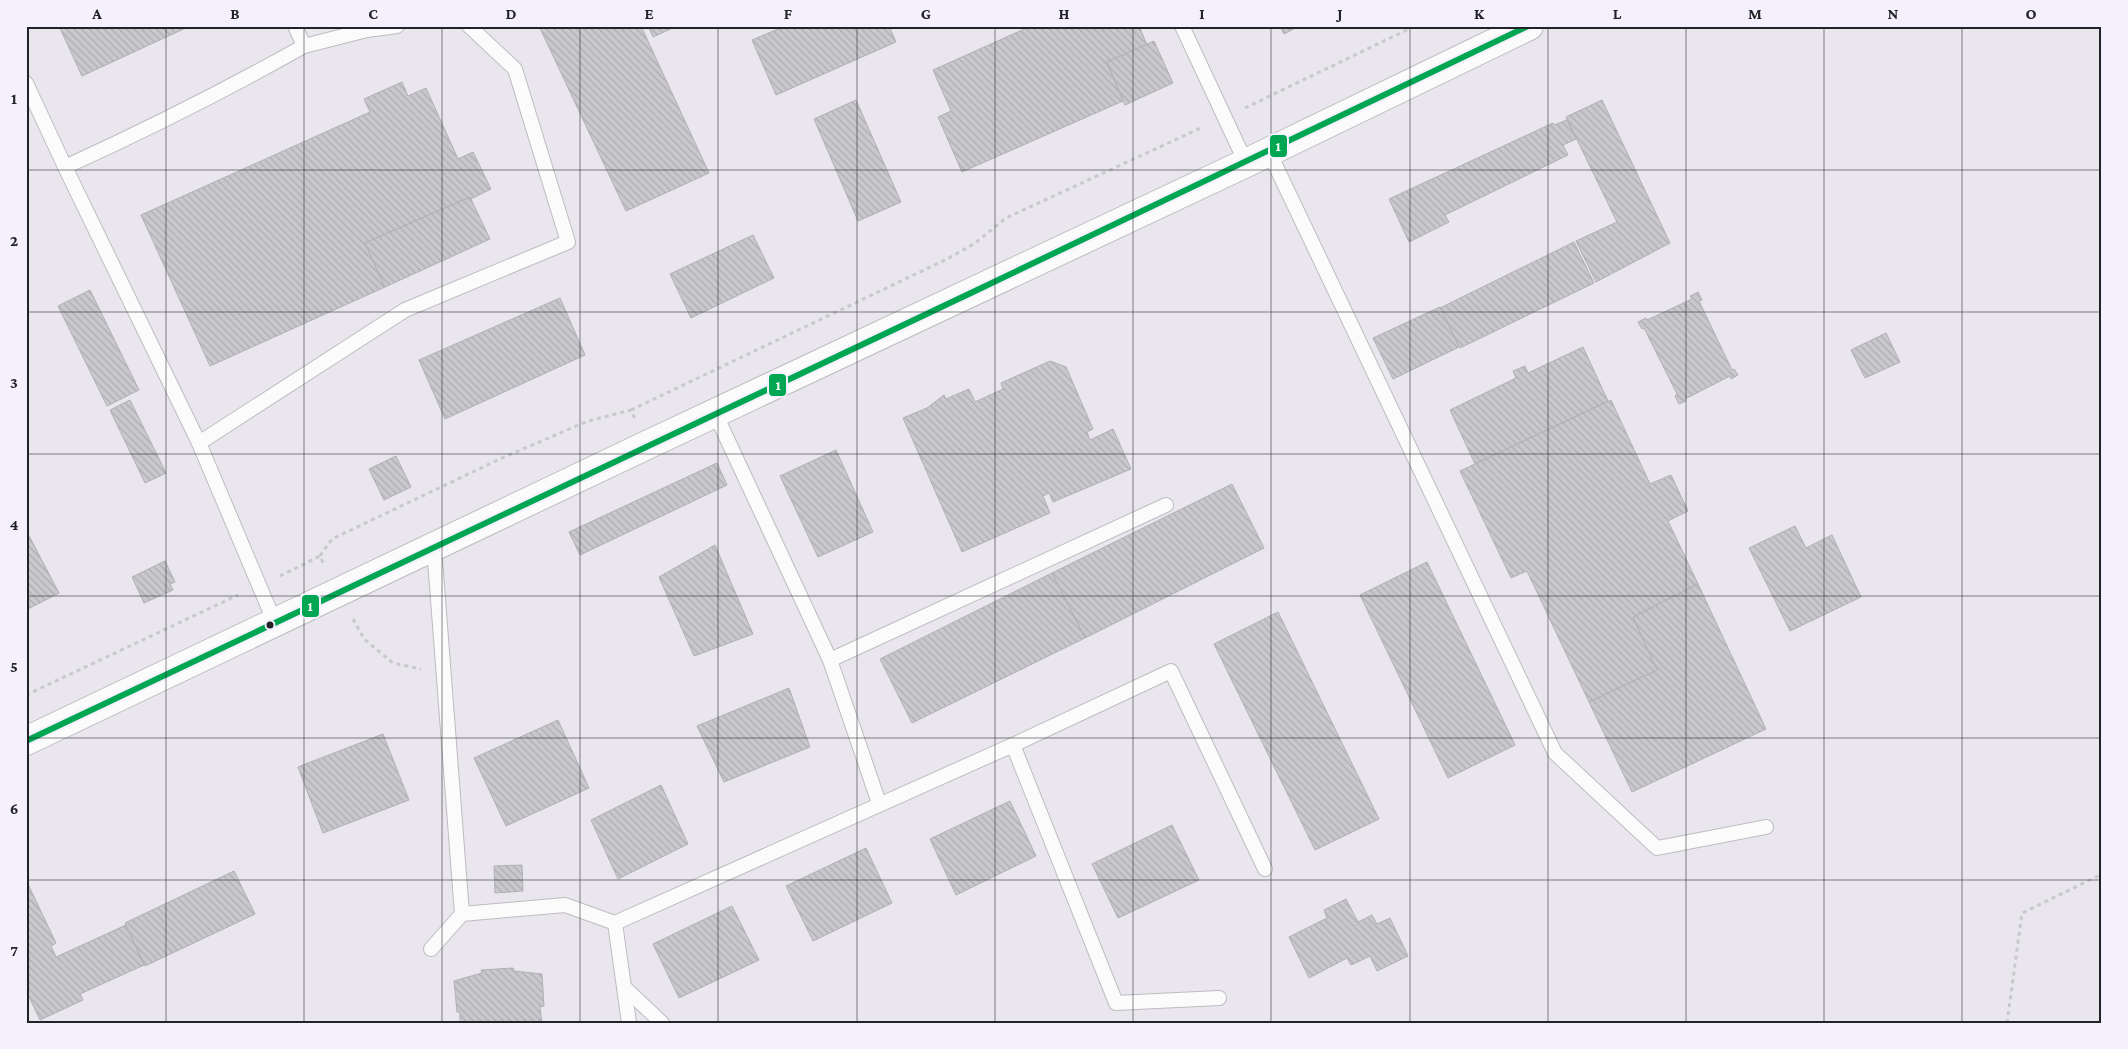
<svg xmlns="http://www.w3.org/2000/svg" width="2128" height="1049" font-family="'Crimson Pro',serif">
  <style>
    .building { fill: url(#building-back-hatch); stroke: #b1b0b4 }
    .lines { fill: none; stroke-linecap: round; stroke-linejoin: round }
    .service-casing { stroke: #bebcc0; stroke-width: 16 }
    .secondary-casing { stroke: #bebcc0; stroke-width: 30 }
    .path { stroke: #c9c9cb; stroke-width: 3; stroke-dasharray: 4 4; stroke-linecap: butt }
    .service { stroke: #fcfbfc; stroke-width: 14 }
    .secondary { stroke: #fcfbfc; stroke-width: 28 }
    .bus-1-casing { stroke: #f5f0fd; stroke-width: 10 }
    .bus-1 { stroke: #00a651; stroke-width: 6 }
    .grid { fill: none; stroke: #232226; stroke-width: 1; stroke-opacity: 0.55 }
    .bus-dot { fill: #232226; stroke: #f5f0fd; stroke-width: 2 }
    .line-badge { stroke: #f5f0fd; stroke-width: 2 }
    .badge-label { font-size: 14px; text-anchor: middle; font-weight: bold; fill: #fff }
    .neatline { fill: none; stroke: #232226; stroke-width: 2 }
    .grid-label { font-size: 16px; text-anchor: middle; font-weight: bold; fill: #232226 }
  </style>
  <defs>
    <pattern id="building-back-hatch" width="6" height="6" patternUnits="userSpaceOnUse" patternTransform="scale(1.25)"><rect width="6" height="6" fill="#cac8cd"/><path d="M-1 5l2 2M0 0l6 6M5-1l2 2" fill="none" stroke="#adacb0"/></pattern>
  </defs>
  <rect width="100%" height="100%" fill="#e9e6ed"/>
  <!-- building -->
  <g class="building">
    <polygon points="59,26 190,26 82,76"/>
    <polygon points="539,26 641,26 709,173 626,211"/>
    <polygon points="648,26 677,26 653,37"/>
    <polygon points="785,26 889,26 896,42 776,95 752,40"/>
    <polygon points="1031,26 1139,26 1147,45 1107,62 1123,101 962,172 938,117 951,111 933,70"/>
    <polygon points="1280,26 1299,26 1284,34"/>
    <polygon points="1154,41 1173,83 1125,105 1107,62"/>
    <polygon points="402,82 408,96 426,88 458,159 473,152 491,189 471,199 470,197 365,243 385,287 210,366 141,215 370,112 364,99"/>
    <polygon points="856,100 901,202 858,221 814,119"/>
    <polygon points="1602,100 1670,243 1596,282 1576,241 1617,222 1566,117"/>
    <polygon points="1567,120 1576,139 1563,145 1568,155 1445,215 1449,222 1409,242 1389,199 1553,123 1554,125"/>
    <polygon points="470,197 490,239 385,287 365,243"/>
    <polygon points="753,235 774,278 691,318 670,274"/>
    <polygon points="1574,242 1594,283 1460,348 1440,308"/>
    <polygon points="90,290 139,390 107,406 58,306"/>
    <polygon points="1698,292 1702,300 1699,301 1732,370 1734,369 1738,375 1731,379 1730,376 1685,399 1686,401 1679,404 1675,396 1677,394 1644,328 1642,329 1638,322 1646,318 1647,320 1692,299 1690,296"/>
    <polygon points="560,298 585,355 445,419 419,360"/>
    <polygon points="1440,307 1459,347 1393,379 1373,338"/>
    <polygon points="1886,333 1900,362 1865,378 1851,350"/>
    <polygon points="1583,347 1608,401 1475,464 1450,410 1516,378 1513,371 1525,366 1528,373"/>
    <polygon points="1050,361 1066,367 1093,429 1087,432 1090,440 1113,429 1131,469 1053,502 1049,493 1043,496 1050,513 962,552 903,418 927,408 944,395 946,399 969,389 975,402 1003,389 1001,383"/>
    <polygon points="130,400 166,473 145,483 110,410"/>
    <polygon points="1611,400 1650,484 1671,475 1688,511 1668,521 1698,584 1633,617 1657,670 1589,702 1527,571 1511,578 1460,471"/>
    <polygon points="836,450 873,532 818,557 780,476"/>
    <polygon points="396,456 411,487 384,500 369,469"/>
    <polygon points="717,463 727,485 580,555 569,532"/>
    <polygon points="1232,484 1264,548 1085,638 1052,573"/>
    <polygon points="1795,526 1806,548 1832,535 1861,597 1790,631 1749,548"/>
    <polygon points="26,530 59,593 26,610"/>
    <polygon points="715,545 753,634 694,656 659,577"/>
    <polygon points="165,561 175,582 170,584 173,590 144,603 132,577"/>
    <polygon points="1427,562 1515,745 1448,778 1360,595"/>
    <polygon points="1052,573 1085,638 912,723 880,659"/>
    <polygon points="1698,584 1766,729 1632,792 1589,702 1657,670 1633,617"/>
    <polygon points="1278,612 1379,819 1315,850 1214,644"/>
    <polygon points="789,688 810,747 724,782 697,726"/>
    <polygon points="558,720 589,788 506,826 474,758"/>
    <polygon points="383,734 409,800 323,833 298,767"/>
    <polygon points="661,785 688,844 618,879 591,820"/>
    <polygon points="1010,801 1036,856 956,895 930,839"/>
    <polygon points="1172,825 1199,880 1118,918 1092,864"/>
    <polygon points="866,848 892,903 813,941 786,886"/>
    <polygon points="522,865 523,891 495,893 494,866"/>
    <polygon points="234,871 255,914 145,966 125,923"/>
    <polygon points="26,880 56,943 51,946 56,957 126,925 144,965 80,994 83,1000 40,1020 26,990"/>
    <polygon points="1346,899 1358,922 1372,915 1377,924 1390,918 1408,956 1377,971 1370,956 1351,965 1347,958 1309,978 1289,937 1327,918 1324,910"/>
    <polygon points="732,906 759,960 679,998 653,944"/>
    <polygon points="513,968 514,971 542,974 544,1006 540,1007 542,1023 460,1023 460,1012 457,1012 454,981 482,973 481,970"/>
  </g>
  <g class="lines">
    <!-- service casing -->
    <g class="service-casing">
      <g id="service">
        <polyline points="295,26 304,46 367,30 397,26"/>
        <polyline points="1182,26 1246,163"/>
        <polyline points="26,83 65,167 199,443 275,623"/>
        <polyline points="1269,152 1555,753 1657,848 1766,827"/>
        <path d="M65 167C146 130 226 90 304 46"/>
        <polyline points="715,413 830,660 879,803"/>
        <polyline points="199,443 405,310 568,242 515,69 469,26"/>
        <polyline points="830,660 1166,505"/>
        <polyline points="1013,745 1116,1003 1219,998"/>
        <polyline points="462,914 565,905 615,923 1013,745 1171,671 1265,869"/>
        <polyline points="615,923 629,1023"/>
        <polyline points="431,949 462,914 434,547"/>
        <polyline points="624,987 662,1023"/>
      </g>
    </g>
    <!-- secondary casing -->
    <g class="secondary-casing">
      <polyline id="secondary" points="26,741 647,445 1246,163 1529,26"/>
    </g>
    <!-- path -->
    <g class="path">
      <polyline points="1245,108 1415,26"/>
      <polyline points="631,410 947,259 974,244 1006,218 1203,127"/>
      <polyline points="320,556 332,539 502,458 588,421 631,410 635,419"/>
      <polyline points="280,576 320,556 324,565"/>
      <polyline points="353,619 364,639 393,663 421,669"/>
      <polyline points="26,695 238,595"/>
      <polyline points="2007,1023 2022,913 2102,874"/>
    </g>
    <!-- service -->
    <use href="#service" class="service"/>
    <!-- secondary -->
    <use href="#secondary" class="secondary"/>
    <!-- bus-1 casing -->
    <g class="bus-1-casing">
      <path id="bus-1" d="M26 741C527 502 1029 268 1528 26"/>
    </g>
    <!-- bus-1 -->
    <use href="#bus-1" class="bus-1"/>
  </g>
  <!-- grid -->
  <path class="grid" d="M166 26V1023M304 26V1023M442 26V1023M580 26V1023M718 26V1023M857 26V1023M995 26V1023M1133 26V1023M1271 26V1023M1410 26V1023M1548 26V1023M1686 26V1023M1824 26V1023M1962 26V1023M26 170H2102M26 312H2102M26 454H2102M26 596H2102M26 738H2102M26 880H2102"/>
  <!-- markers -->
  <circle class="bus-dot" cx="270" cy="625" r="4.5"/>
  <g class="line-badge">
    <rect x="1269" y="134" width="19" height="24" rx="5" fill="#00a651"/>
    <rect x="768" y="373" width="19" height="24" rx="5" fill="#00a651"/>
    <rect x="301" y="594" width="19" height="24" rx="5" fill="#00a651"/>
  </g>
  <g class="badge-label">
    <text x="1278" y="151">1</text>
    <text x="778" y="390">1</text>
    <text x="310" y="611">1</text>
  </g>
  <!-- border -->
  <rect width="2128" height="1049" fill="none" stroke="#f5f0fd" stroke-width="55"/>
  <rect x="28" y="28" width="2072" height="994" class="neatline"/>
  <g class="grid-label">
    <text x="97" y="19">A</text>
    <text x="235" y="19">B</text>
    <text x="373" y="19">C</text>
    <text x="511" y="19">D</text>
    <text x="649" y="19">E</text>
    <text x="788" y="19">F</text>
    <text x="926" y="19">G</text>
    <text x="1064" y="19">H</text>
    <text x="1202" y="19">I</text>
    <text x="1340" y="19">J</text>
    <text x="1479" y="19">K</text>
    <text x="1617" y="19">L</text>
    <text x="1755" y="19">M</text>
    <text x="1893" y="19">N</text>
    <text x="2031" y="19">O</text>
    <text x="14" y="104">1</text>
    <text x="14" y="246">2</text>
    <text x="14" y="388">3</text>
    <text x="14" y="530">4</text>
    <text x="14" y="672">5</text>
    <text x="14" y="814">6</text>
    <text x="14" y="956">7</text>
  </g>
</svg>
